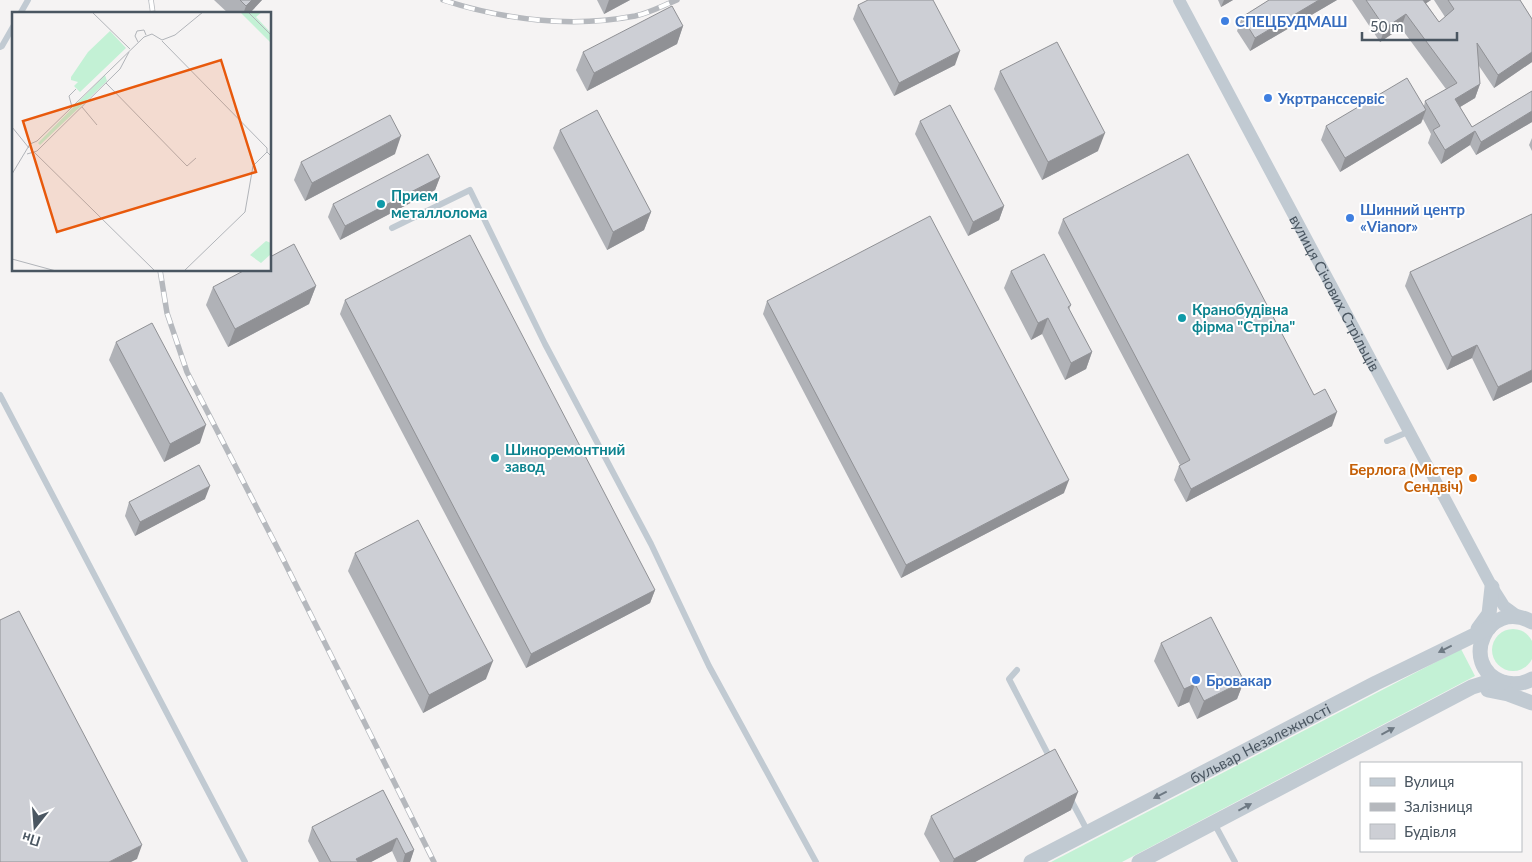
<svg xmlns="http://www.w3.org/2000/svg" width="1532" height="862" font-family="Lato,sans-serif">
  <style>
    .grass { fill: #c3f1d5 }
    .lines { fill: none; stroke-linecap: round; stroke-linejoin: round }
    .service { stroke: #c1cad2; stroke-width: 6 }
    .minor { stroke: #c1cad2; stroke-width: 12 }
    .tertiary { stroke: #c1cad2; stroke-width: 15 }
    .rail-casing { stroke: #b5b8bd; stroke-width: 5.5 }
    .rail { stroke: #fff; stroke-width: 4; stroke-dasharray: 11; stroke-linecap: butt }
    .wall { fill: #b0b2b7 }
    .shaded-wall { fill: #909195 }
    .building { fill: #cdcfd5; stroke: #909195 }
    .oneway { fill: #6e7983 }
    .shop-dot { fill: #3f7fe0; stroke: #fff; stroke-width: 2 }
    .culture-dot { fill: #0f9aa8; stroke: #fff; stroke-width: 2 }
    .food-dot { fill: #e8710a; stroke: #fff; stroke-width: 2 }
    .labels { text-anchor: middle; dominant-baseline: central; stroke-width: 4; stroke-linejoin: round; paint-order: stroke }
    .shop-label { font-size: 15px; font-weight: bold; fill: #366cbe; stroke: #fff; text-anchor: start }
    .culture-label { font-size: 15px; font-weight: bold; fill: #0d838f; stroke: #fff; text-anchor: start }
    .street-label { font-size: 15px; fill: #4a5661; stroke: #fff }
    .food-label { font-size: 15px; font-weight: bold; fill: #c56008; stroke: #fff; text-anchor: end }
    .inset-road { fill: none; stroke: #b1b4b9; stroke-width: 1 }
    .view { fill: #e8590c; fill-opacity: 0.15; stroke: #e8590c; stroke-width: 2.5 }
    .inset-edge { fill: none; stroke: #4a5661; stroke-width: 2.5 }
  </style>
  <rect width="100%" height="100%" fill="#f5f3f3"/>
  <!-- grass -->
  <g class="grass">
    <circle cx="1513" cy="650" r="21"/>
    <polygon points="1461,649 1475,676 1122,862 1051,862"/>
  </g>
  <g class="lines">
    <!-- service -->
    <g class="service">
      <polyline points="20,14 28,0"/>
      <polyline points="0,47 2,46 14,25"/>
      <polyline points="392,228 470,190 545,344 651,544 709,666 816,862"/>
      <polyline points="0,395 245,862"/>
      <polyline points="1387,441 1410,431"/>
      <polyline points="1017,670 1009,679 1051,760"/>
      <polyline points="1070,798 1088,832"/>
      <polyline points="1214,823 1235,862"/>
    </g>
    <!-- minor -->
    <path class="minor" id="s1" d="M1179 0 1492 587 1504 606 1519 617"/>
    <!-- tertiary -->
    <g class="tertiary">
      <path d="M1532 622C1487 597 1458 665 1502 682 1512 685 1523 684 1532 679"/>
      <polyline points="1478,629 1489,614 1492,587"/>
      <polyline points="1488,690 1508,694 1532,703"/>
      <path id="s2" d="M1031 862 1376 683 1489 628"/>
      <polyline points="1139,862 1472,687 1488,682 1503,682"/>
    </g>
    <!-- rail casing -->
    <g class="rail-casing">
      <g id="rail">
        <polyline points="151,0 153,14"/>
        <path d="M443 0C504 20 572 28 635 16 649 13 664 5 677 0"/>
        <polyline points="160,270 167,313 187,372 282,557 434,862"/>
      </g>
    </g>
    <!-- rail -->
    <use href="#rail" class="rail"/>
  </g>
  <!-- wall -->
  <g class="wall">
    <polygon points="214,0 262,0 249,14 229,14"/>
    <polygon points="597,0 630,0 604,14"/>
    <polygon points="1218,0 1233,0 1221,7"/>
    <polygon points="1269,0 1337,0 1250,51 1237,31 1242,17"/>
    <polygon points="1352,0 1431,0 1426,3 1439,22 1445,17 1434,0 1520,0 1532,19 1532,62 1494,88 1479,66 1480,84 1475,98 1460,107 1472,127 1532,91 1532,122 1476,155 1470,145 1441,164 1428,143 1431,134 1423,119 1421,123 1340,172 1321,140 1326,126 1424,106 1425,101 1446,89 1401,28 1380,42"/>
    <polygon points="858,5 955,65 894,96 853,19"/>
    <polygon points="683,26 677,44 587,91 576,70 583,52"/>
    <polygon points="1000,71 1098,151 1042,180 994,89"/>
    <polygon points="920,121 1004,206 999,220 968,236 915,134"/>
    <polygon points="560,130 651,212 644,230 607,250 553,148"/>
    <polygon points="1532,138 1532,151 1529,145"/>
    <polygon points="395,154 305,201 294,180 301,162"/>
    <polygon points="440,177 435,190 340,240 328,217 333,204"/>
    <polygon points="1532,214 1532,382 1493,401 1472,358 1447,370 1405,286 1410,272"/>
    <polygon points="1063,219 1314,395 1332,426 1186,502 1174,480 1179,466 1180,465 1058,233"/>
    <polygon points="1011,271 1071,305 1069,310 1092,352 1086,369 1065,380 1042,334 1031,340 1004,288"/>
    <polygon points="316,286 309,304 228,347 206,305 213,287"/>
    <polygon points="345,300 655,590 650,603 526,668 340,314"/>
    <polygon points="767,301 1064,493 901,578 763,314"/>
    <polygon points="116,342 200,443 164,462 109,360"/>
    <polygon points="205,499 135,536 125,516 129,502"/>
    <polygon points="355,553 486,679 423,713 348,571"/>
    <polygon points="1161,643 1244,681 1237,699 1197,719 1189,702 1178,707 1154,661"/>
    <polygon points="383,790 414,850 410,862 397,862 392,851 371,862 319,862 308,841 312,827"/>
    <polygon points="1071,810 975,862 940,862 924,834 931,816"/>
  </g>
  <!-- shaded-wall -->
  <g class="shaded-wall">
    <polygon points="252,0 262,0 249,14 243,14 246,6"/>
    <polygon points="609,0 630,0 604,14"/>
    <polygon points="1224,0 1233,0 1221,7"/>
    <polygon points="1319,0 1337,0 1250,51 1255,38"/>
    <polygon points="1420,0 1431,0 1416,10"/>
    <polygon points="1406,14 1401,28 1380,42 1385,28"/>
    <polygon points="683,26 677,44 587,91 594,73"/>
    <polygon points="960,51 955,65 894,96 899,83"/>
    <polygon points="1532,52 1532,62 1494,88 1498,75"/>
    <polygon points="1480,84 1475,98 1450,113 1455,99"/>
    <polygon points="1426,110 1421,123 1340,172 1345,158"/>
    <polygon points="1532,111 1532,122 1476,155 1481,142"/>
    <polygon points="1475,131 1470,145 1441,164 1445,150"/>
    <polygon points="1105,133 1098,151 1042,180 1048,162"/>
    <polygon points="401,136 395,154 305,201 312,183"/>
    <polygon points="440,177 435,190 340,240 345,226"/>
    <polygon points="1004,206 999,220 968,236 973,222"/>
    <polygon points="651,212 644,230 607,250 613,232"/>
    <polygon points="316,286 309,304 228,347 235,329"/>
    <polygon points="1048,318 1042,334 1031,340 1038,323"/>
    <polygon points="1477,345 1472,358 1447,370 1452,357"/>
    <polygon points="1092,352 1086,369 1065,380 1071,363"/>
    <polygon points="1532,370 1532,382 1493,401 1498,387"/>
    <polygon points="1337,412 1332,426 1186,502 1191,489"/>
    <polygon points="206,425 200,443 164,462 170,444"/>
    <polygon points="1069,480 1064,493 901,578 906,565"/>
    <polygon points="210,486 205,499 135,536 140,522"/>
    <polygon points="655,590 650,603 526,668 531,654"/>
    <polygon points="493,661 486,679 423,713 429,695"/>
    <polygon points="1244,681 1237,699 1197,719 1204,701"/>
    <polygon points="1195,684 1189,702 1178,707 1184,689"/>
    <polygon points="1078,792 1071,810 975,862 953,862 954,859"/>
    <polygon points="397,838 392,851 371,862 355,862 356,859"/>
    <polygon points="142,845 137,859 131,862 109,862"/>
    <polygon points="414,850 410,862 403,862 405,854"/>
  </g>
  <!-- building -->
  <g class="building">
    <polygon points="240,0 252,0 246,6"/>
    <polygon points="868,0 933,0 960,51 899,83 858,5"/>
    <polygon points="1269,0 1319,0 1255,38 1242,17"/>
    <polygon points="1366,0 1423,0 1439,22 1454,9 1448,0 1520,0 1532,19 1532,52 1498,75 1477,43 1480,84 1455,99 1472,127 1532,91 1532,111 1481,142 1475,131 1445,150 1433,130 1440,126 1425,101 1457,83 1406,14 1385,28"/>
    <polygon points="672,6 683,26 594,73 583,52"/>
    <polygon points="1057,42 1105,133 1048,162 1000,71"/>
    <polygon points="1407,78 1426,110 1345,158 1326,126"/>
    <polygon points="950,105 1004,206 973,222 920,121"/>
    <polygon points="597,110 651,212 613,232 560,130"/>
    <polygon points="390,115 401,136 312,183 301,162"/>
    <polygon points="428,154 440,177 345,226 333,204"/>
    <polygon points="1188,154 1314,395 1325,389 1337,412 1191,489 1179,466 1190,460 1063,219"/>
    <polygon points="1532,214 1532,370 1498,387 1477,345 1452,357 1410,272"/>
    <polygon points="930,216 1069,480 906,565 767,301"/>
    <polygon points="470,235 655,590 531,654 345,300"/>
    <polygon points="294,244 316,286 235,329 213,287 245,270 270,270 270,257"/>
    <polygon points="1044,254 1071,305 1068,307 1092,352 1071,363 1048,318 1038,323 1011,271"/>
    <polygon points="152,323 206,425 170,444 116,342"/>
    <polygon points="199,465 210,486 140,522 129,502"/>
    <polygon points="418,520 493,661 429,695 355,553"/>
    <polygon points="19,611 142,845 109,862 0,862 0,620"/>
    <polygon points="1211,617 1244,681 1204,701 1195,684 1184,689 1161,643"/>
    <polygon points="1055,749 1078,792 954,859 931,816"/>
    <polygon points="383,790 414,850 405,854 397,838 356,859 358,862 331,862 312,827"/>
  </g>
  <!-- one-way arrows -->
  <defs><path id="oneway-solid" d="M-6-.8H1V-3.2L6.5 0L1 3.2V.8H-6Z" transform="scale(1.25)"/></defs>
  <g class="oneway">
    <use href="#oneway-solid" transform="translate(1445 649) rotate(153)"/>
    <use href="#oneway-solid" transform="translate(1388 731) rotate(-28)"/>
    <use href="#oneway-solid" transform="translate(1160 795) rotate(153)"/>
    <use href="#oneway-solid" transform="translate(1245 807) rotate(-28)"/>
  </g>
  <!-- markers -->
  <g class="shop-dot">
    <circle cx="1225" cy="21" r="5"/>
    <circle cx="1268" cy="98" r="5"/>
    <circle cx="1350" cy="218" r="5"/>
    <circle cx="1196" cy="680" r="5"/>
  </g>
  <g class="culture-dot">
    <circle cx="381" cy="204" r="5"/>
    <circle cx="1182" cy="318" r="5"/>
    <circle cx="495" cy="458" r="5"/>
  </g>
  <circle class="food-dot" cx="1473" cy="478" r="5"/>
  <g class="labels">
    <!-- shop labels -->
    <g class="shop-label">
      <text x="1235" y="21">СПЕЦБУДМАШ</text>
      <text x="1278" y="98">Укртранссервіс</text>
      <text x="1360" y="209">Шинний центр<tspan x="1360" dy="17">«Vianor»</tspan></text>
      <text x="1206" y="680">Бровакар</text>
    </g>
    <!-- culture labels -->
    <g class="culture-label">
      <text x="391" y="195">Прием<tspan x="391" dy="17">металлолома</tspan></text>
      <text x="1192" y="309">Кранобудівна<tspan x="1192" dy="17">фірма "Стріла"</tspan></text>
      <text x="505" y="449">Шиноремонтний<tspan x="505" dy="17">завод</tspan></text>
    </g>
    <!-- street labels -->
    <g class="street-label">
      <text stroke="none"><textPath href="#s1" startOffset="332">вулиця Січових Стрільців</textPath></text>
      <text stroke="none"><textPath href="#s2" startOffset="258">бульвар Незалежності</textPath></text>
    </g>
    <!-- food labels -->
    <g class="food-label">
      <text x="1463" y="469">Берлога (Містер<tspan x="1463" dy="17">Сендвіч)</tspan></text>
    </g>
  </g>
  <!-- overview -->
  <g transform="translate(12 12)">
    <rect width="259" height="259" fill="#f5f3f3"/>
    <path d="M93 63 95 69 28 133 26 131Z" fill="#c3f1d5"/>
    <path d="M228 0H250L244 5 259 21V31ZM98 19 114 36 68 80 62 74 66 70 59 68V65L76 40ZM254 229 259 231V242L249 251 238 243Z" fill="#c3f1d5"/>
    <path class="inset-road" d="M80 0 118 37M236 0 259 23M150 29 255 136V140M126 30 123 24 125 19 132 18 134 23M94 71 175 154 184 146M60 95 57 84 64 77M70 95 85 113M0 115 17 136M22 140 143 259M15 142 25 139 108 57 117 40M0 162 18 132 25 129 132 25 140 22 150 28 163 23 191 0M0 247 44 259M172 259 233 200 241 154 255 140 259 144"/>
    <path class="view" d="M209 48 244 160 45 220 11 109Z"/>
    <rect width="259" height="259" class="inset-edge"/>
  </g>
  <!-- legend -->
  <rect x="1360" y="762" width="162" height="90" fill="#ffffff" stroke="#b7bbc0"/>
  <rect x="1370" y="778" width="25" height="8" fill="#c1cad2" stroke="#b7bbc0"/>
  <text x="1404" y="787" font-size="15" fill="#4a5661">Вулиця</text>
  <rect x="1370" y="803" width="25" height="8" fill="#b5b8bd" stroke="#b7bbc0"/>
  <text x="1404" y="812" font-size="15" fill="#4a5661">Залізниця</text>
  <rect x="1370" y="824" width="25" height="15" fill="#cdcfd5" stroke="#b7bbc0"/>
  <text x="1404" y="837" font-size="15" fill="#4a5661">Будівля</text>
  <!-- north arrow -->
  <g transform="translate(35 827) rotate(197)" stroke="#ffffff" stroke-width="4" paint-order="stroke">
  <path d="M0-4L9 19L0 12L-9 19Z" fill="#4a5661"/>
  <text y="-8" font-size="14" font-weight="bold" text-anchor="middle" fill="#4a5661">Пн</text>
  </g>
  <!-- scale -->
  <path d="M1362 32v8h95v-8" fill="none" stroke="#4a5661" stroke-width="2.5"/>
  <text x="1370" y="32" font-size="15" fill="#4a5661" stroke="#ffffff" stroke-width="4" paint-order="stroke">50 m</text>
</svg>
